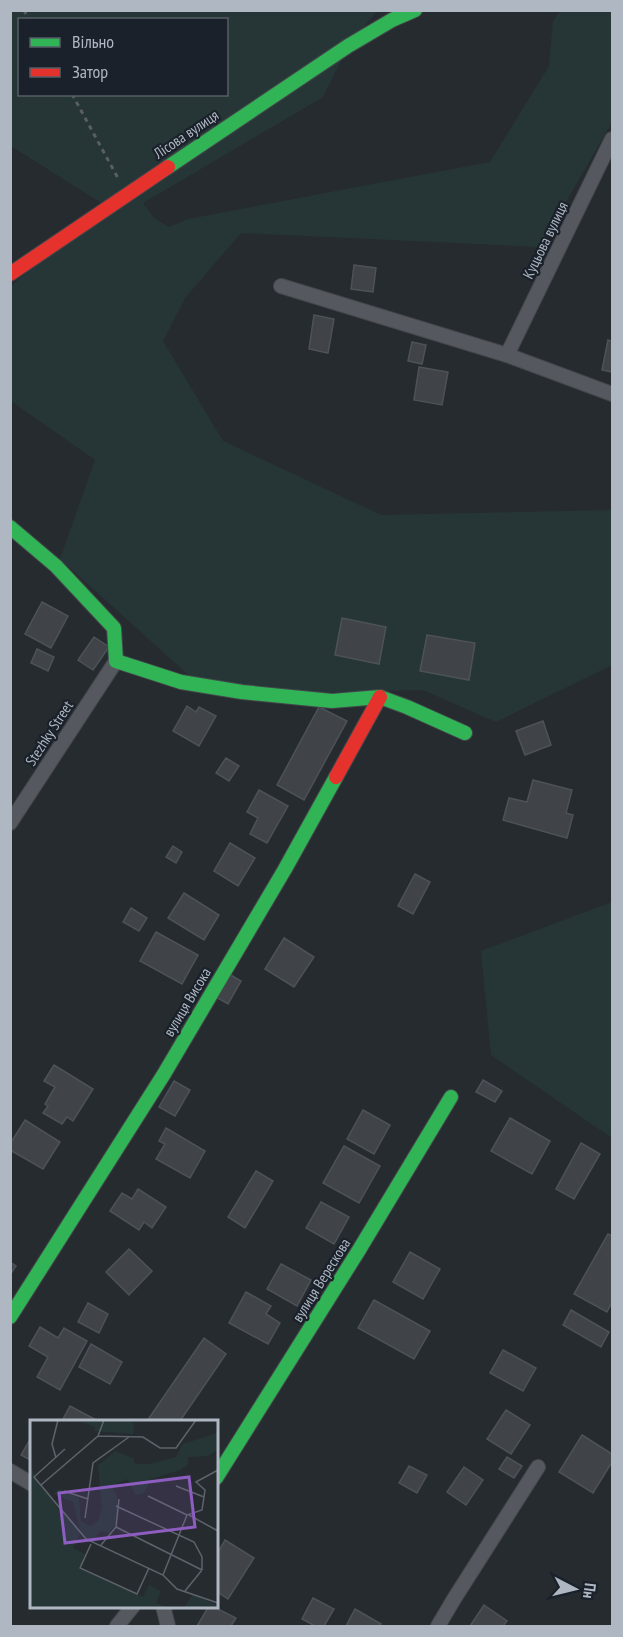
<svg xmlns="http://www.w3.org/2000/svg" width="623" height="1637" font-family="'PT Sans Narrow',sans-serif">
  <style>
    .green { fill: #263637; fill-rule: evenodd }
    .building { fill: #404449; stroke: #4d5259; stroke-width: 1.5 }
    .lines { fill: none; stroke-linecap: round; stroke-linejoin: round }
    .street-casing { stroke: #44474b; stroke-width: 16 }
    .fast-casing { stroke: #44474b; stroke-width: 16 }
    .jam-casing { stroke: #44474b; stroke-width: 16 }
    .path { stroke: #595e63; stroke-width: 3; stroke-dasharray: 4.5 4.5; stroke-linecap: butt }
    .street { stroke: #55595f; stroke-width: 14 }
    .fast { stroke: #30b455; stroke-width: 14 }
    .jam { stroke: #e5322d; stroke-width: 14 }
    .labels { text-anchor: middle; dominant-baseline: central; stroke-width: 4.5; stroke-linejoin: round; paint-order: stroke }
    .street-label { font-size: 15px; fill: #afb7c3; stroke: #1a212a }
    .inset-road { fill: none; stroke: #5d636b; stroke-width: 1.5 }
    .view { fill: #8d5dc0; fill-opacity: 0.15; stroke: #8d5dc0; stroke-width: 3 }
    .inset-edge { fill: none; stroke: #afb7c3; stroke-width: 3 }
  </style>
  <rect width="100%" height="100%" fill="#262b30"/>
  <!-- green -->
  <g class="green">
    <path d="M11 11H377L348 46 323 97 143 203 154 218 169 227 188 219 490 162 549 66 553 21 560 11H612V122L540 247 241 233 185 298 163 341 223 441 381 515 612 510V665L496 722 423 690 291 693 193 679 60 559 95 460 11 401 10 287 103 204 11 146ZM20 20H226V94H20Z"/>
    <polygon points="612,902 612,1138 491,1055 481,951"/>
  </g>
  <!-- building -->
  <g class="building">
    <polygon points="354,265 376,268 373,292 351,289"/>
    <polygon points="314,315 334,319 328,353 309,349"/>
    <polygon points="608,340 612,341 612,372 602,370"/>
    <polygon points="412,342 426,345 422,364 408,361"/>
    <polygon points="419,367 448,372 442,405 414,400"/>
    <polygon points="42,602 68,616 51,648 25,634"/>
    <polygon points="342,618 386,627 379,664 335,655"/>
    <polygon points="427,635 475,643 469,680 420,671"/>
    <polygon points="94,637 109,647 93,670 78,660"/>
    <polygon points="37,649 54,657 48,671 31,663"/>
    <polygon points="187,706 196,712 199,707 216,716 199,746 173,731"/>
    <polygon points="319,707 347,721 304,800 277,785"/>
    <polygon points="543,721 551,745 525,755 516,731"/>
    <polygon points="226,758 239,766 229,781 216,773"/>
    <polygon points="533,780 572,790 566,813 573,815 567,838 503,820 509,798 527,802"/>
    <polygon points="259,790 288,806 267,843 250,834 258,818 247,812"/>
    <polygon points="230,843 255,858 238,886 214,871"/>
    <polygon points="173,846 182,852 176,863 166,857"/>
    <polygon points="415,874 430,882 413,914 398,906"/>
    <polygon points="184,893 219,915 204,940 168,918"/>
    <polygon points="131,908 147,918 139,931 123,922"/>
    <polygon points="156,932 198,955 182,984 140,961"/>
    <polygon points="284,938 314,957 294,987 265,969"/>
    <polygon points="229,974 241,981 228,1004 216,997"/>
    <polygon points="54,1065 93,1089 73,1121 67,1117 62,1124 43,1113 48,1106 45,1104 55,1087 44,1081"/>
    <polygon points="483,1080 502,1091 495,1102 476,1092"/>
    <polygon points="174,1081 190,1090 175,1116 159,1107"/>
    <polygon points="363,1110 390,1125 374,1154 347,1139"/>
    <polygon points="510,1118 550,1141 532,1174 491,1151"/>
    <polygon points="25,1120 60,1142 43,1169 10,1150 10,1144"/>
    <polygon points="166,1128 205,1151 190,1178 156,1159 165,1144 159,1141"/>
    <polygon points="581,1143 600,1154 574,1199 556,1189"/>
    <polygon points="344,1146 380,1166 359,1203 323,1183"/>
    <polygon points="256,1171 273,1181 245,1228 228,1217"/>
    <polygon points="138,1189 166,1207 152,1228 144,1222 139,1230 110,1211 122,1193 132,1199"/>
    <polygon points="321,1202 349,1217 334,1244 306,1228"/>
    <polygon points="608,1234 612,1236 612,1302 607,1312 574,1294"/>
    <polygon points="129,1249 152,1271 129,1295 106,1272"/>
    <polygon points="410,1252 440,1269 423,1299 393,1282"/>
    <polygon points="10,1262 16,1266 10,1275"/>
    <polygon points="281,1264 311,1280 297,1306 267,1289"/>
    <polygon points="246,1292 271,1306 266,1314 280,1323 268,1344 229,1323"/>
    <polygon points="374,1300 430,1331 414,1359 358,1328"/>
    <polygon points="88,1303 108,1314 99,1333 78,1322"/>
    <polygon points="571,1310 609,1332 601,1347 563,1325"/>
    <polygon points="40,1327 58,1338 64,1328 87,1341 60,1390 37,1377 48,1357 29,1346"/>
    <polygon points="204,1338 226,1354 180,1421 147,1421"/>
    <polygon points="91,1344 122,1362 110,1384 79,1367"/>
    <polygon points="503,1350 536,1368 523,1391 490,1373"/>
    <polygon points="70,1406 98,1421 62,1421"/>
    <polygon points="506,1410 530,1425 511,1454 487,1439"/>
    <polygon points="582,1435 612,1454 612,1462 593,1493 559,1472"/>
    <polygon points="32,1436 32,1461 21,1455"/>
    <polygon points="507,1457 522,1466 514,1478 499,1469"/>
    <polygon points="409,1466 427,1475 417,1493 399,1483"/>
    <polygon points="464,1467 483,1480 466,1505 447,1492"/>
    <polygon points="225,1540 254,1558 228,1599 216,1591 216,1556"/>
    <polygon points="313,1598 334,1609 324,1626 315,1626 302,1619"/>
    <polygon points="484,1605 507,1621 503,1626 470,1626"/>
    <polygon points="209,1606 212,1606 236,1618 231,1626 197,1626"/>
    <polygon points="355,1609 381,1624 379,1626 346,1626"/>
  </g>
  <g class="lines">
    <!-- street casing -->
    <g class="street-casing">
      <g id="street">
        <polyline points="281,286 507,355 612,394"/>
        <polyline points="507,355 612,139"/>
        <polyline points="10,823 116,661"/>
        <polyline points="10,1471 32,1484"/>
        <polyline points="163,1606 168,1626"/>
        <polyline points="117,1626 133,1606"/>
        <polyline points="438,1626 454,1599 538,1467"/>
      </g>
    </g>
    <!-- fast casing -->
    <g class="fast-casing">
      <g id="fast">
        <polyline points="168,167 348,46 392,20 415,10"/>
        <polyline points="10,527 56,566 114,628 116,661 181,682 242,692 332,701 380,697 407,707 465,733"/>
        <polyline points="10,1317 164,1074 285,869 336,777"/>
        <polyline points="216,1478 359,1250 451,1097"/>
      </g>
    </g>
    <!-- jam casing -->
    <g class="jam-casing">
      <g id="jam">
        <polyline points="10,274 168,167"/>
        <polyline points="336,777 380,697"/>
      </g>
    </g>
    <!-- path -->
    <g class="path">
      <polyline points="24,10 29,20"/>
      <polyline points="72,94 119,180"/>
    </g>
    <!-- street -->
    <use href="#street" class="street"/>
    <!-- fast -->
    <use href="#fast" class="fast"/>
    <!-- jam -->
    <use href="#jam" class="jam"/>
  </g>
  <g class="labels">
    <!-- street labels -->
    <g class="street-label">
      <text transform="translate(186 134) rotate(-34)">Лісова вулиця</text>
      <text transform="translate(545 240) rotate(-64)">Куцьова вулиця</text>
      <text transform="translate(49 733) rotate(-57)">Stezhky Street</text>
      <text transform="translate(187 1002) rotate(-59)">вулиця Висока</text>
      <text transform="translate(321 1280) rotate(-58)">вулиця Верескова</text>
    </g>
  </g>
  <!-- overview -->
  <g transform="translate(30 1420)">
    <rect width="188" height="188" fill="#262b30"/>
    <path d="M97 0 104 3 103 14 65 11V7L52 2ZM187 13V30L178 36 158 37V44L150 50 121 59 114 73 106 75 97 59 82 66 87 76V101L79 113 70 111 61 122 50 113 43 128 55 134 49 148 113 177 119 165 131 171 126 183 136 187H0V46L11 67 50 109 43 82 23 74 29 69 49 77 51 101 60 106 68 101 72 87 68 46 85 31 103 38 105 44H120L146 37 153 24ZM163 174 188 186 187 187H154Z" fill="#263637"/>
    <path class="inset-road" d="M68 16 113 17 130 28H146L166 0M35 29 4 57 56 119 133 155 147 169 188 183M26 38 22 24 28 0M11 65 68 16 74 0M146 66 174 77M34 71 58 79M118 76 157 95M86 86 164 122 172 137V150M159 95 188 111M55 98 63 43 99 17M86 107 172 150M61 124 50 148 107 174 119 148M71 125 86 107 89 79M133 155 157 95 172 90 175 70 166 62 188 50M155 171 172 150"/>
    <path class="view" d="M159 57 165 107 35 123 29 73Z"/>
    <rect width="188" height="188" class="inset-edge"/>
  </g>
  <!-- border -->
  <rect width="623" height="1637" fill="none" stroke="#afb7c3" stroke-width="24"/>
  <!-- legend -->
  <rect x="18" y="18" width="210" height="78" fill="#1a212a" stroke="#565d67" stroke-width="1.5"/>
  <rect x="30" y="38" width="30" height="9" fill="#30b455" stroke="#565d67" stroke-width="1.5"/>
  <text x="72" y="48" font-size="18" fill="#afb7c3">Вільно</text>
  <rect x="30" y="68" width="30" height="9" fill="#e5322d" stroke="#565d67" stroke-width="1.5"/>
  <text x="72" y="78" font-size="18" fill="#afb7c3">Затор</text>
  <!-- north arrow -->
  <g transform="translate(575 1589) rotate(97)" stroke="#1a212a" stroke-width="4.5" paint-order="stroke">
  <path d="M0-4.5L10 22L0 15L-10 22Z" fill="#afb7c3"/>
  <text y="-9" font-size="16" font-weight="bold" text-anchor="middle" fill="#afb7c3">Пн</text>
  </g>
</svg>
